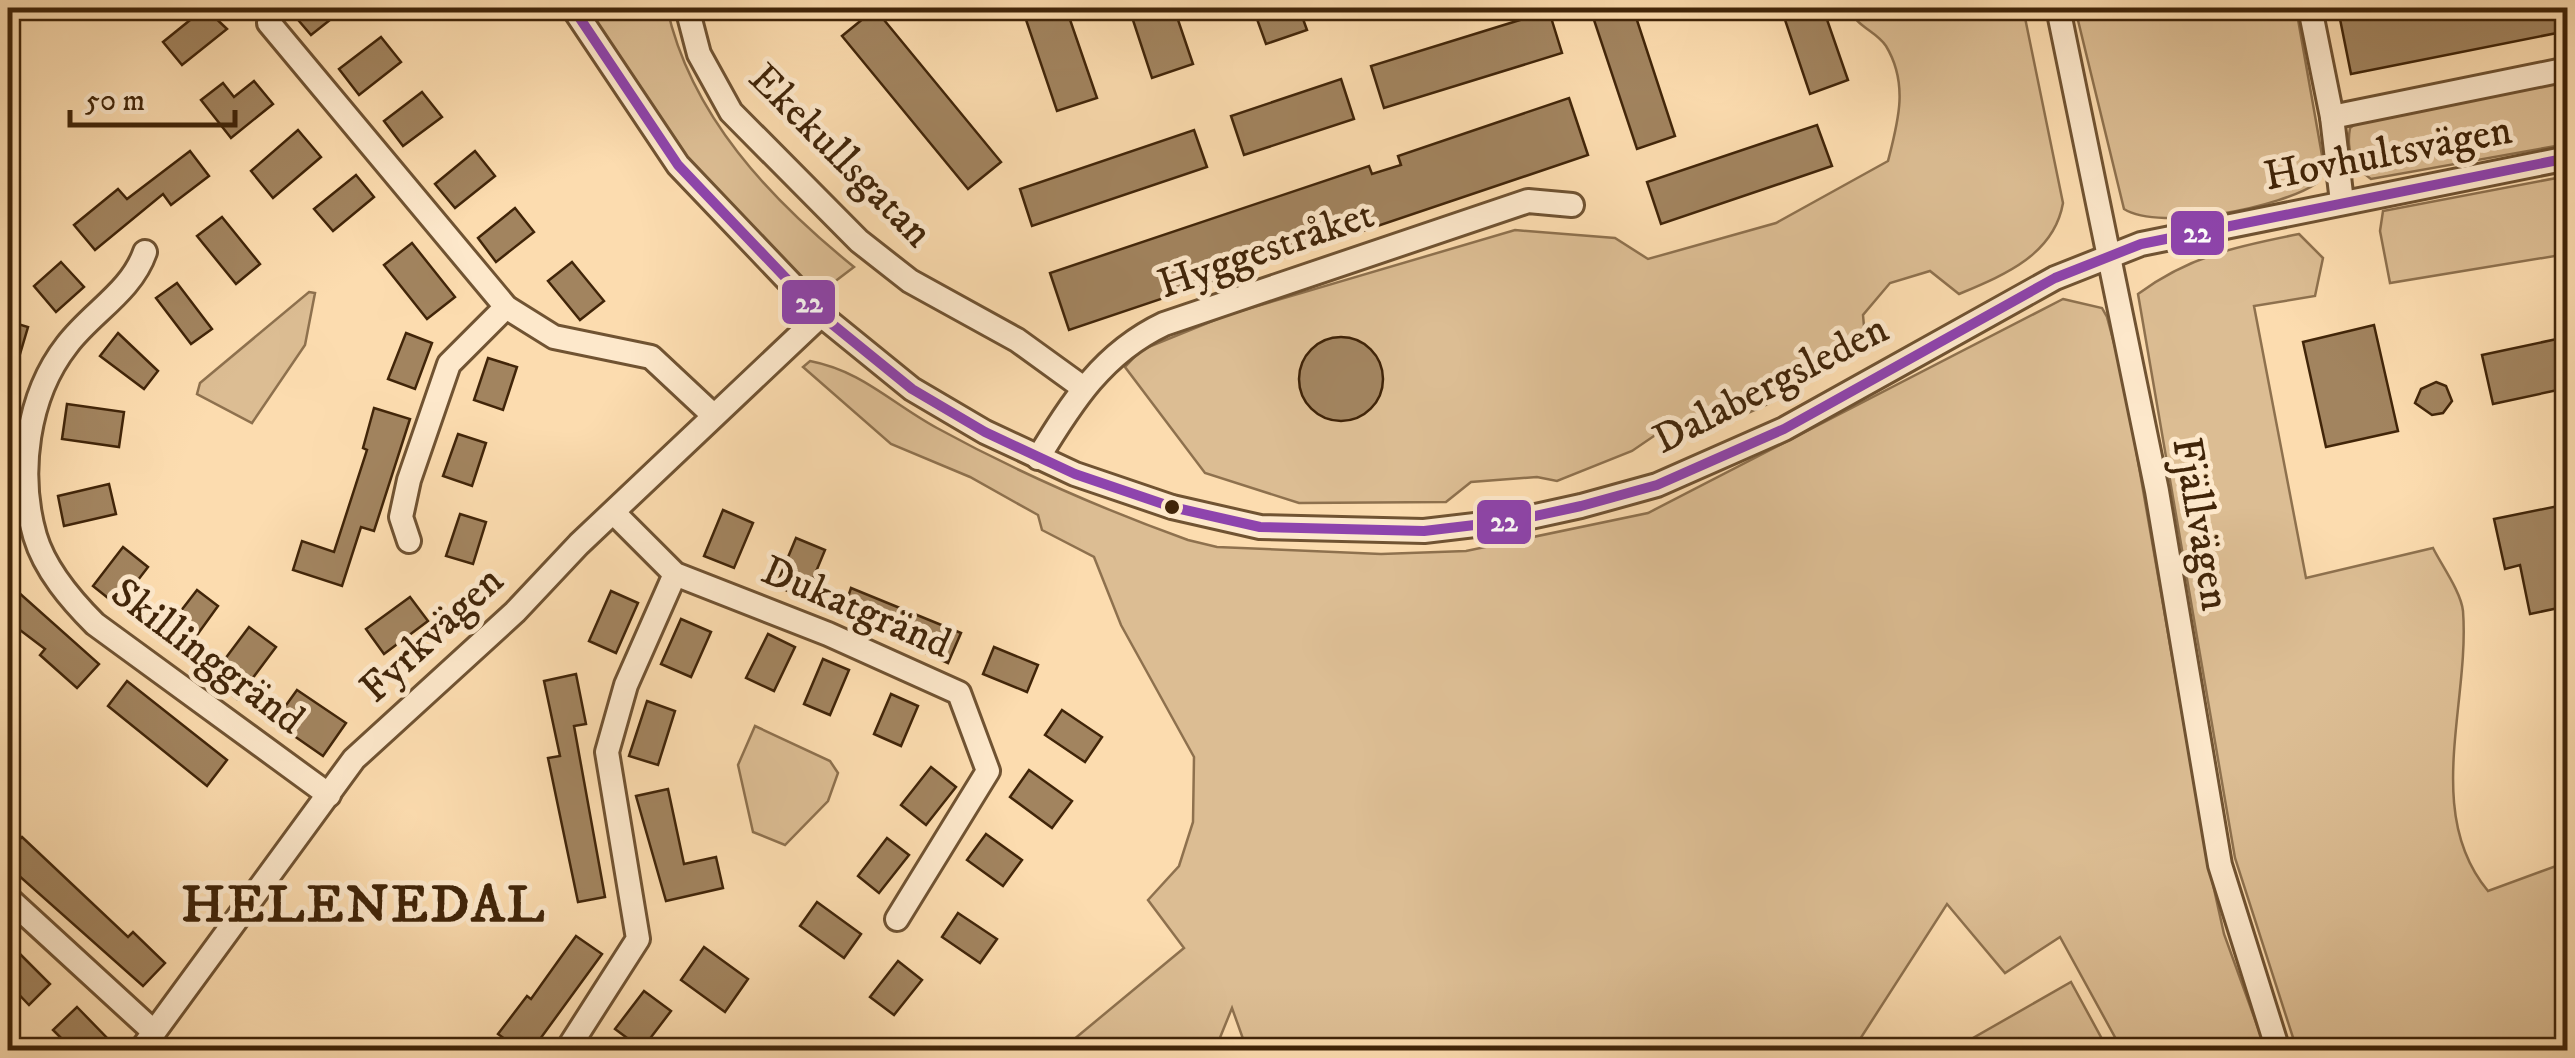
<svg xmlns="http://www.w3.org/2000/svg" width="2575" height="1058" font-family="'IM FELL DW Pica',serif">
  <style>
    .green { fill: #dcbd93; stroke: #8e714e; stroke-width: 2.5 }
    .building { fill: #a2845f; stroke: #412509; stroke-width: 2.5 }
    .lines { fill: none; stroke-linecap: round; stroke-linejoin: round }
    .minor-casing { stroke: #705332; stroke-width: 28 }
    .minor { stroke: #fde8cb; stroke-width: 22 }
    .bus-1-casing { stroke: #fde8cb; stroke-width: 18 }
    .bus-1 { stroke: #8e44ad; stroke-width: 10 }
    .bus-dot { fill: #412509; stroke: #fde8cb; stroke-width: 4 }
    .labels { text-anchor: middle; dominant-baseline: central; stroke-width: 10; stroke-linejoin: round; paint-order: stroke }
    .street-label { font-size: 42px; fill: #412509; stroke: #fde8cb }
    .district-label { font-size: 52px; font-weight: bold; letter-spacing: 2.5px; fill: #412509; stroke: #fde8cb }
    .line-badge { stroke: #fde8cb; stroke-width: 4 }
    .badge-label { font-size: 28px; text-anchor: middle; font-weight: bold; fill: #fff }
  </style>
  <rect width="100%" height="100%" fill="#fcdcaf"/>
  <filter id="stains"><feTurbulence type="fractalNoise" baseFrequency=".002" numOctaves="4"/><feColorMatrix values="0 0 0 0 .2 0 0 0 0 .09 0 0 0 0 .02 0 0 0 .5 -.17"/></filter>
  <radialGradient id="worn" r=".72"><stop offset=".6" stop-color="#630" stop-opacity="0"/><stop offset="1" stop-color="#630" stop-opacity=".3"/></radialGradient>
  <!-- green -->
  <g class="green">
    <path d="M587 8H667C691 116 770 199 854 267L817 295 682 154Z"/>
    <path d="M1849 8H2023L2063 203C2054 255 2004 275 1959 294L1930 271 1890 283 1863 315 1866 349 1766 405 1706 432 1670 425 1632 451 1557 481 1537 477 1471 482 1446 502 1299 503 1205 473 1125 367 1141 350 1227 315 1515 230 1615 238 1648 259 1776 223 1888 161C1898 122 1909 84 1886 46 1875 30 1857 28 1849 8Z"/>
    <path d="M2075 8H2296L2323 161 2317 183C2283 207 2161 232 2124 209Z"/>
    <path d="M2567 78V144L2371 179C2352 166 2346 150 2350 128L2363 118Z"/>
    <polygon points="2567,176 2567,254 2390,283 2380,231 2383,211"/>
    <path d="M2299 234 2323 258 2315 296 2254 306 2306 578 2433 548C2442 566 2461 592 2463 611 2470 703 2423 813 2488 891L2567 862V1050H2297L2235 858 2138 294C2189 256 2238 246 2299 234Z"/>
    <polygon points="309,292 315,293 305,345 252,423 197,394 200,383"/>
    <path d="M2063 299 2102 308 2107 317 2124 381 2208 862 2224 934 2266 1050H2122L2060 937 2005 973 1947 904 1853 1050H1247L1232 1008 1215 1050H1061L1184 948 1148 900 1179 866 1193 822 1194 757 1121 625 1094 557 1042 530 1038 515 970 477 891 444 803 367 810 361C862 371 891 403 937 428 1017 472 1102 509 1188 540L1217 547 1381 554 1466 551 1648 513Z"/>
    <polygon points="755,726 830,761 838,773 828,801 785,845 753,832 738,765"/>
    <polygon points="2071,982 2108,1050 1952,1050"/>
  </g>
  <!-- building -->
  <g class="building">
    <polygon points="205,8 227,29 182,65 163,42"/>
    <polygon points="288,8 345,8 311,35"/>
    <polygon points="1022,8 1066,8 1097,98 1057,111"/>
    <polygon points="1129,8 1174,8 1193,64 1152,78"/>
    <polygon points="1253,8 1299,8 1307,30 1266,44"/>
    <polygon points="1590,8 1633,8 1675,136 1637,149"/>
    <polygon points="1781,8 1823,8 1848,80 1810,94"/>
    <polygon points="2399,8 2562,8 2567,31 2351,74 2340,19"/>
    <polygon points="875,9 1001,162 968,189 842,36"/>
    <polygon points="1549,11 1562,53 1384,108 1371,66"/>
    <polygon points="381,37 401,62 359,95 339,69"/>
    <polygon points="1341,79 1354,119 1244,155 1231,116"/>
    <polygon points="254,81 273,104 231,138 201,100 223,83 234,97"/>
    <polygon points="422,92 442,117 403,146 384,121"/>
    <polygon points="1569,98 1588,155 1069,330 1050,273 1369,166 1372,174 1401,165 1398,156"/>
    <polygon points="1817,125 1832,166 1661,224 1647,182"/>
    <polygon points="298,130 321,157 273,198 251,171"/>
    <polygon points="1194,130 1207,167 1032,226 1020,189"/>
    <polygon points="190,151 209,176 171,205 163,194 95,250 74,225 118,189 127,199"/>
    <polygon points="475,151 495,176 455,208 435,184"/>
    <polygon points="356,175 374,197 333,231 314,209"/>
    <polygon points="515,208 534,232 496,262 478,238"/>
    <polygon points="222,217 260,264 236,284 197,236"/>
    <polygon points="412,243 455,297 427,319 384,265"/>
    <polygon points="61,262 84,287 56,312 34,286"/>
    <polygon points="572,262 604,301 580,320 548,281"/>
    <polygon points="177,283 212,329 191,344 156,298"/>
    <polygon points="8,321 28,327 12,381 8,381"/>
    <polygon points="2374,325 2398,431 2326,447 2303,342"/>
    <polygon points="118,333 158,371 144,389 100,356"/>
    <polygon points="406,333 432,343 415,389 388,379"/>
    <circle cx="1341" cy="379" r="42"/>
    <polygon points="2557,339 2567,388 2493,404 2482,355"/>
    <polygon points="488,358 517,367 503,410 474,400"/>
    <polygon points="2436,382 2446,386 2452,401 2443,413 2432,415 2415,403 2421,389"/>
    <polygon points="67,404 124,412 119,447 62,439"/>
    <polygon points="374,408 410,419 374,531 361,527 342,586 293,570 302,541 334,552 367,450 363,448"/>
    <polygon points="458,434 486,443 472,486 443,476"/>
    <polygon points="109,484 116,514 64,526 58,496"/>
    <polygon points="2568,504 2568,606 2530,614 2520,565 2505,569 2494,519"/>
    <polygon points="723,510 753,523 734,568 704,556"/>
    <polygon points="460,514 486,522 473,564 446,556"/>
    <polygon points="796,538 825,550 805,598 776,586"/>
    <polygon points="123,547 148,567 118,606 93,586"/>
    <polygon points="8,583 99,664 77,688 40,655 45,649 8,621"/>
    <polygon points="851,588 961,633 948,663 842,615"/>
    <polygon points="197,590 218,606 192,642 170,625"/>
    <polygon points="611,591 638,603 616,653 589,641"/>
    <polygon points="410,597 428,621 384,654 366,629"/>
    <polygon points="681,619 711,632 691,677 661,664"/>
    <polygon points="249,627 276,647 237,699 210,679"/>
    <polygon points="768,634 795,647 774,691 746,678"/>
    <polygon points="994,647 1038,665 1027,692 983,674"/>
    <polygon points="823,659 849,670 830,715 804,704"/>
    <polygon points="576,674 586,724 574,726 605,897 578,902 548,758 560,756 544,681"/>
    <polygon points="127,681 227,760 207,786 108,706"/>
    <polygon points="297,690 346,723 323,756 274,722"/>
    <polygon points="891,694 918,706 901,746 874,734"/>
    <polygon points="647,701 675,711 658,765 629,756"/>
    <polygon points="1062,710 1102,737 1085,762 1045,735"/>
    <polygon points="931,767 956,787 926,825 901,805"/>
    <polygon points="1029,770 1072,801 1052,828 1010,797"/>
    <polygon points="668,789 684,864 716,857 723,888 666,901 636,796"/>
    <polygon points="986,834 1022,860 1003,886 967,860"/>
    <polygon points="22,837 128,937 133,932 165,963 143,986 8,866 8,852"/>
    <polygon points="887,838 909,855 879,893 858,876"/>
    <polygon points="817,902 861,934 844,958 800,926"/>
    <polygon points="958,913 997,939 980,963 942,937"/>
    <polygon points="576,936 602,954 532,1050 520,1050 498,1034 527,996 531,999"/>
    <polygon points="704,947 748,979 725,1012 681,980"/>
    <polygon points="18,952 50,984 29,1005 8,983 8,962"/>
    <polygon points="898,961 922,980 894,1015 870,997"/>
    <polygon points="644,991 671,1011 642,1049 615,1029"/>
    <polygon points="77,1007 110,1041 101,1050 73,1050 53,1030"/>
  </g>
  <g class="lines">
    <!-- minor casing -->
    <g class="minor-casing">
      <g id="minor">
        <polyline points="573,8 678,165 821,315 912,389 985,432 1075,474 1172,507 1260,527 1424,531 1517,520 1581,506 1657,485 1784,429 2055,278 2141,244 2568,158"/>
        <polyline points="687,8 699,54 731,112 859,241 910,281 1017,340 1082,387"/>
        <polyline points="2058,8 2157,491 2220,865 2278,1050"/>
        <polyline points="2310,8 2332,117"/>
        <polyline points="269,23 506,307 554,337 651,357 713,415"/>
        <polyline points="2342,202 2332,117 2568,69"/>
        <path d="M145 252C131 292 92 312 67 345 27 396 17 474 35 536 45 570 71 600 95 624L329 795"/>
        <path d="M1038 458C1072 402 1103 353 1164 324L1528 201 1572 205"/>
        <polyline points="614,513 675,574 828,634 959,693 988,771 897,919"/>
        <polyline points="409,541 401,517 409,480 449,364 506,307"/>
        <polyline points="8,898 154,1032"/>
        <polyline points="141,1050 354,759 515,612 579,544 821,315"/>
        <polyline points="567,1050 638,939 607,752 626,685 675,574"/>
      </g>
    </g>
    <!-- minor -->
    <use href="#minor" class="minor"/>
    <!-- bus-1 casing -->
    <g class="bus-1-casing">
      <polyline id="bus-1" points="573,8 678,165 821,315 912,389 985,432 1075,474 1172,507 1260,527 1424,531 1517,520 1581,506 1657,485 1784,429 2055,278 2141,244 2568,158"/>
    </g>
    <!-- bus-1 -->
    <use href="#bus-1" class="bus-1"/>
  </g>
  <!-- markers -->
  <circle class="bus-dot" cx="1172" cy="507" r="9"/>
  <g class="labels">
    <!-- street labels -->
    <g class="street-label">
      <text transform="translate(2388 154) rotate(-11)">Hovhultsvägen</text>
      <text transform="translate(840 156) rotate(45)">Ekekullsgatan</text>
      <text transform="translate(1266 250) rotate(-19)">Hyggestråket</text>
      <text transform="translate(1771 385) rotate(-27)">Dalabergsleden</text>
      <text transform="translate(2200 524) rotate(80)">Fjällvägen</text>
      <text transform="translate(856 608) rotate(23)">Dukatgränd</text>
      <text transform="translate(432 635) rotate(-43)">Fyrkvägen</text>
      <text transform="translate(207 657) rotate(37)">Skillinggränd</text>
    </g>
    <!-- district labels -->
    <g class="district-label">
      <text x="364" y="906">HELENEDAL</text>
    </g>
  </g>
  <g class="line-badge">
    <rect x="2169" y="209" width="57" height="48" rx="10" fill="#8e44ad"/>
    <rect x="780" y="278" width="57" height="48" rx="10" fill="#8e44ad"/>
    <rect x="1475" y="498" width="58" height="48" rx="10" fill="#8e44ad"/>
  </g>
  <g class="badge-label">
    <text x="2197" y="242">22</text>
    <text x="809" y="312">22</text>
    <text x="1504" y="531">22</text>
  </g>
  <!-- margin -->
  <rect width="2575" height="1058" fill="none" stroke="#fcdcaf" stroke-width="40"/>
  <rect x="10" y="10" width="2555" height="1038" fill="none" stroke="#412509" stroke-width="5"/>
  <rect x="20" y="20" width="2535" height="1018" fill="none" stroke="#412509" stroke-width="2.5"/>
  <!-- scale -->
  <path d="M70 110v15h165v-15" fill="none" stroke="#412509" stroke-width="5"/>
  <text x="85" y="110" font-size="30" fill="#412509" stroke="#fde8cb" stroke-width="8" paint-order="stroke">50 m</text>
  <rect width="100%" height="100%" filter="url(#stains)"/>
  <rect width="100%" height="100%" fill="url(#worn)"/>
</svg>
